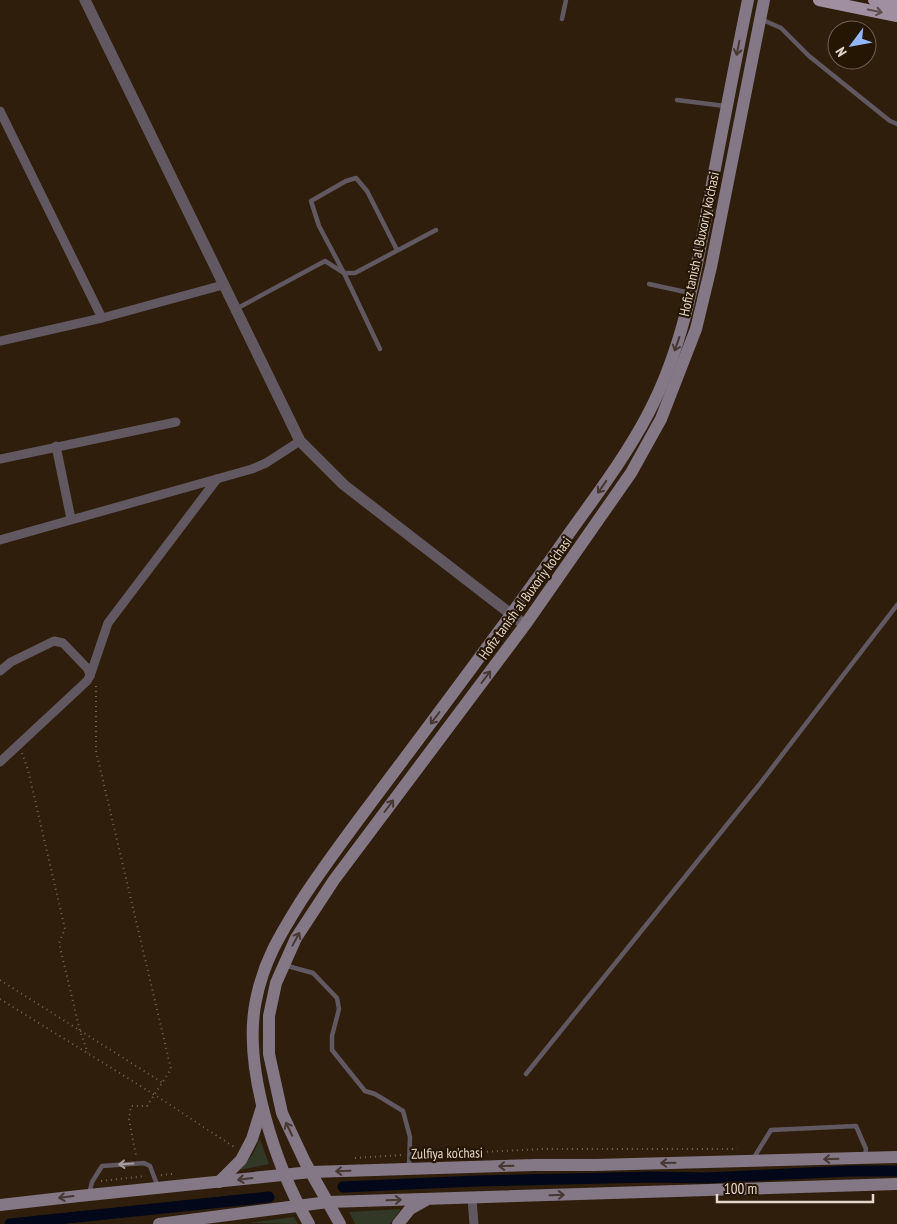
<svg xmlns="http://www.w3.org/2000/svg" width="897" height="1224" font-family="'PT Sans Narrow',sans-serif">
  <style>
    .green { fill: #313825 }
    .lines { fill: none; stroke-linecap: round; stroke-linejoin: round }
    .canal { stroke: #02071a; stroke-width: 11 }
    .path { stroke: #756656; stroke-width: 2; stroke-dasharray: 1 4; stroke-linecap: butt }
    .service { stroke: #615862; stroke-width: 4.5 }
    .minor { stroke: #615862; stroke-width: 9 }
    .tertiary { stroke: #615862; stroke-width: 11 }
    .secondary { stroke: #847786; stroke-width: 12 }
    .primary { stroke: #a08ea1; stroke-width: 12 }
    .oneway { stroke: #5c4b4a }
    .oneway2 { stroke: #463731 }
    .oneway3 { stroke: #a99e9d }
    .labels { text-anchor: middle; dominant-baseline: central; stroke-width: 4.5; stroke-linejoin: round; paint-order: stroke }
    .street-label { font-size: 14px; fill: #e4d8cd; stroke: #251503 }
  </style>
  <rect width="100%" height="100%" fill="#2f1e0b"/>
  <!-- green -->
  <g class="green">
    <polygon points="260,1139 269,1164 240,1170 253,1154"/>
    <polygon points="401,1209 390,1224 355,1224 349,1212"/>
    <polygon points="294,1217 298,1224 248,1223"/>
  </g>
  <g class="lines">
    <!-- canal -->
    <g class="canal">
      <polyline points="343,1187 476,1181 653,1177 706,1178 849,1171 897,1171"/>
      <polyline points="10,1224 269,1197"/>
    </g>
    <!-- path -->
    <g class="path">
      <polyline points="96,686 96,751 171,1069 147,1106 131,1106 129,1119 136,1156"/>
      <polyline points="22,753 28,770 65,929 59,943 80,1031 88,1053"/>
      <polyline points="0,980 163,1083"/>
      <polyline points="0,999 155,1095 234,1147"/>
      <polyline points="417,1155 543,1149 737,1149"/>
      <polyline points="355,1158 402,1155"/>
      <polyline points="161,1175 173,1174"/>
      <polyline points="101,1181 146,1176"/>
    </g>
    <!-- service -->
    <g class="service">
      <polyline points="562,19 566,0"/>
      <polyline points="763,20 781,28 809,56 890,121 897,124"/>
      <polyline points="677,100 725,106"/>
      <polyline points="649,284 690,293"/>
      <polyline points="236,309 325,261 344,273 355,273 436,230"/>
      <polyline points="380,349 344,273 319,226 311,201 346,181 356,178 367,191 397,250"/>
      <polyline points="284,965 313,973 337,998 339,1009 332,1036 332,1050 365,1091 375,1094 403,1111 410,1137 409,1166"/>
      <polyline points="526,1074 759,785 897,605"/>
      <polyline points="753,1159 771,1130 856,1126 866,1149 865,1156"/>
      <polyline points="89,1194 92,1182 102,1166 144,1163 150,1166 158,1187"/>
    </g>
    <!-- minor -->
    <g class="minor">
      <polyline points="0,111 102,318"/>
      <polyline points="0,341 102,318 223,285"/>
      <polyline points="56,446 71,519"/>
      <polyline points="0,459 176,422"/>
      <polyline points="0,540 252,469 266,463 300,441"/>
      <polyline points="0,671 11,662 54,641 63,643 88,669 90,676 87,681 0,762"/>
      <polyline points="90,676 108,623 217,479"/>
      <polyline points="472,1199 474,1224"/>
    </g>
    <!-- tertiary -->
    <polyline class="tertiary" points="85,0 300,441 344,485 525,625"/>
    <!-- secondary -->
    <g class="secondary">
      <polyline points="219,1182 241,1160 252,1139 262,1107"/>
      <polyline points="0,1205 79,1196 311,1172 535,1165 595,1165 897,1157"/>
      <polyline points="159,1224 328,1202 897,1184"/>
      <path d="M309 1224C276 1167 242 1067 256 1000 264 960 280 935 301 901 325 864 351 830 377 795 439 712 501 630 561 545 591 502 624 460 648 414 685 344 697 266 711 189 723 126 735 63 748 0"/>
      <polyline points="340,1224 305,1162 282,1113 269,1054 269,1016 276,983 296,938 334,880 525,625 631,473 661,419 696,329 711,267 764,0"/>
      <polyline points="398,1224 410,1209 426,1200"/>
    </g>
    <!-- primary -->
    <g class="primary">
      <polyline points="819,0 897,16"/>
      <polyline points="874,0 897,5"/>
    </g>
  </g>
  <!-- one-way arrows -->
  <defs><path id="oneway-shaft" d="M-6 0H5M1.5-3L5.5 0L1.5 3" fill="none" stroke-width="1.6" stroke-linecap="round" stroke-linejoin="round" transform="scale(1.25)"/></defs>
  <use class="oneway" href="#oneway-shaft" transform="translate(875 11) rotate(12)"/>
  <g class="oneway2">
    <use href="#oneway-shaft" transform="translate(738 48) rotate(101)"/>
    <use href="#oneway-shaft" transform="translate(677 344) rotate(109)"/>
    <use href="#oneway-shaft" transform="translate(602 487) rotate(125)"/>
    <use href="#oneway-shaft" transform="translate(486 677) rotate(-53)"/>
    <use href="#oneway-shaft" transform="translate(435 718) rotate(127)"/>
    <use href="#oneway-shaft" transform="translate(389 806) rotate(-53)"/>
    <use href="#oneway-shaft" transform="translate(296 939) rotate(-62)"/>
    <use href="#oneway-shaft" transform="translate(289 1129) rotate(-115)"/>
    <use href="#oneway-shaft" transform="translate(831 1159) rotate(178)"/>
    <use href="#oneway-shaft" transform="translate(668 1163) rotate(179)"/>
    <use href="#oneway-shaft" transform="translate(506 1166) rotate(178)"/>
    <use href="#oneway-shaft" transform="translate(343 1171) rotate(178)"/>
    <use href="#oneway-shaft" transform="translate(245 1179) rotate(173)"/>
    <use href="#oneway-shaft" transform="translate(557 1195) rotate(-2)"/>
    <use href="#oneway-shaft" transform="translate(66 1197) rotate(173)"/>
    <use href="#oneway-shaft" transform="translate(394 1200) rotate(-2)"/>
  </g>
  <use class="oneway3" href="#oneway-shaft" transform="translate(126 1164) rotate(176)"/>
  <g class="labels">
    <!-- street labels -->
    <g class="street-label">
      <text transform="translate(699 244) rotate(-78)">Hofiz tanish al Buxoriy ko'chasi</text>
      <text transform="translate(525 598) rotate(-54)">Hofiz tanish al Buxoriy ko'chasi</text>
      <text transform="translate(447 1153) rotate(-1)">Zulfiya ko'chasi</text>
    </g>
  </g>
  <!-- north arrow -->
  <g transform="translate(852 45) rotate(238)"><circle r="24" fill="#251503" stroke="#716354"/>
  <path d="M0-4L9 19L0 12L-9 19Z" fill="#92b7fd"/>
  <text y="-8" font-size="14" font-weight="bold" text-anchor="middle" fill="#e4d8cd">N</text>
  </g>
  <!-- scale -->
  <path d="M717 1194v8h156v-8" fill="none" stroke="#e4d8cd" stroke-width="2.5"/>
  <text x="724" y="1194" font-size="15" fill="#e4d8cd" stroke="#251503" stroke-width="4" paint-order="stroke">100 m</text>
</svg>
